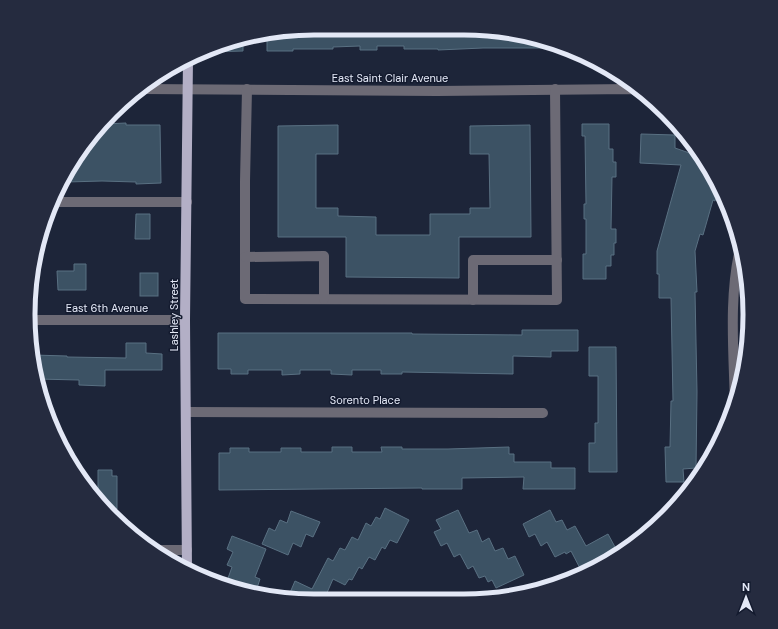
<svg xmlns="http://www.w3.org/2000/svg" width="778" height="629" font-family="'DM Sans',sans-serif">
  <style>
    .building { fill: #3c5264; stroke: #597082 }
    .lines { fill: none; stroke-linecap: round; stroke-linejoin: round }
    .minor { stroke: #6c6a75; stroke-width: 10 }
    .major { stroke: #b3afc6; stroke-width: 10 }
    .labels { text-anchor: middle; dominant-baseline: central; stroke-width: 3; stroke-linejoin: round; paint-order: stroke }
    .street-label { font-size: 11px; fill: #e3e8f6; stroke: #141b2f }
    .rim { fill: none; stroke: #e3e8f6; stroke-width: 5 }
  </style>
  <rect width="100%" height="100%" fill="#1d2539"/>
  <!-- building -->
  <g class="building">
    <polygon points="314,28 482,29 549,44 548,48 483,48 438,50 438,49 404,49 404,46 377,46 377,50 360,50 360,46 333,47 333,49 293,49 293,51 267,51 267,34"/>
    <polygon points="243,37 243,51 208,52 241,38"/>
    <polygon points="126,123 126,125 160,125 161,183 136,184 136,182 102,181 67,182 67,171 103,124"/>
    <polygon points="582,124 609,124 609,149 613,149 613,162 616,162 616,177 612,177 611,229 616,229 616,243 614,243 614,255 611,255 611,266 606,266 606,279 583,279 583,254 586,254 586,219 584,219 584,204 586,204 585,136 582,136"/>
    <polygon points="338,125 338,154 316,154 316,208 338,208 338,216 376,217 376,235 430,235 430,214 470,214 470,208 490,208 489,154 470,154 470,126 530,125 531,237 459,237 459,278 346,277 346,237 278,237 278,126"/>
    <polygon points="641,134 675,135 675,148 701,157 720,187 715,201 713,200 703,235 700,234 695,251 697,292 695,292 697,392 696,468 683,469 684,482 666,482 665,447 670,447 671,401 673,401 671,298 659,298 659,274 657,274 657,251 681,165 640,163"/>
    <polygon points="136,214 150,214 150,239 135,239"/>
    <polygon points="74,264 86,264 86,290 58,290 57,271 74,271"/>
    <rect x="140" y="273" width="18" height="23"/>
    <polygon points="522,330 578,330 578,351 551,351 551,357 513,356 513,374 402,372 402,374 381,374 381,370 352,370 352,375 331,374 331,370 300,370 300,374 282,375 282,370 248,370 248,374 231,374 231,369 218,369 218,333 412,333 412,334 522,335"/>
    <polygon points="126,343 146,343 146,353 162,354 162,370 105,370 105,386 79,385 79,380 37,379 33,355 67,356 67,357 126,358"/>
    <polygon points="589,347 616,347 617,472 589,472 589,443 595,443 595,423 598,423 598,376 589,376"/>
    <polygon points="332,447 352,447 352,452 382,452 381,447 402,447 402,449 448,449 509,447 509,454 514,454 514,462 551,462 551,468 575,468 575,489 523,489 524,477 462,478 462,489 422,489 422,488 219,490 219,453 230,453 230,448 249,448 249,452 281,452 281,448 301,448 301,452 332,452"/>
    <polygon points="98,470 112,470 112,476 117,476 117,509 104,508 98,502"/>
    <polygon points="385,508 409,520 397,543 390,540 385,549 382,547 375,560 369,557 362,569 359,567 352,580 349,579 345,585 333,579 326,595 338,600 300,600 289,595 295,581 312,589 328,558 333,561 340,548 345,550 352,537 358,540 366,523 371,526 376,517 380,519"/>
    <polygon points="458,510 469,533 477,530 482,542 489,538 495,551 503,548 508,559 515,556 524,575 496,588 492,580 488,582 485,576 479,578 473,566 468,569 460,554 454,557 447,543 441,546 434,532 441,529 436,520"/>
    <polygon points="550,510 556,522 562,520 567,530 575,526 586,546 608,534 615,547 610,550 614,557 590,571 583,574 571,551 566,554 565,552 555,557 547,542 541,546 535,534 529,537 523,524"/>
    <polygon points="291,511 320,522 313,537 306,534 301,547 293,543 288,555 262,544 269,528 275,531 280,520 287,523"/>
    <polygon points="232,536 266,549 255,577 260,579 255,594 241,591 231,588 232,583 227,581 232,567 227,565 233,552 227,549"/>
  </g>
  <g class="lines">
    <!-- minor -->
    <g class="minor">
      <polyline points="142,89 437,91 631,89 639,91"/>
      <polyline points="247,89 245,181 245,299 557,300 555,89"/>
      <polyline points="54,202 187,202"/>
      <polyline points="245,257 324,256 324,299"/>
      <polyline points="473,300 473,260 557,260"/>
      <polyline points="29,320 185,320"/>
      <path d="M735 407C734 355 728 295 741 245"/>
      <polyline points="186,412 543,413"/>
      <polyline points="153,550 187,550"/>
    </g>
    <!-- major -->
    <polyline class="major" points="187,571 185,320 188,59"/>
  </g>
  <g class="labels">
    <!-- street labels -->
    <g class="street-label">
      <text x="390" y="78">East Saint Clair Avenue</text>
      <text x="107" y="308">East 6th Avenue</text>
      <text transform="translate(174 315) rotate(-90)">Lashley Street</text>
      <text x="365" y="400">Sorento Place</text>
    </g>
  </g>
  <!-- crop -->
  <path d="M0 0H778V629H0ZM314 35H464A279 279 0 0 1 743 314V315A279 279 0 0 1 464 594H314A279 279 0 0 1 35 315V314A279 279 0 0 1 314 35Z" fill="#252b3f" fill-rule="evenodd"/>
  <path class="rim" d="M314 35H464A279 279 0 0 1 743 314V315A279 279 0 0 1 464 594H314A279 279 0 0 1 35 315V314A279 279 0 0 1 314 35Z"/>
  <!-- north arrow -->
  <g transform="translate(746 597)" stroke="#141b2f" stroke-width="3" paint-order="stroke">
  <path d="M0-3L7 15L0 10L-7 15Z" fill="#e3e8f6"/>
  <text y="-6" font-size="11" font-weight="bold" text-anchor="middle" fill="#e3e8f6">N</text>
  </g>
</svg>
